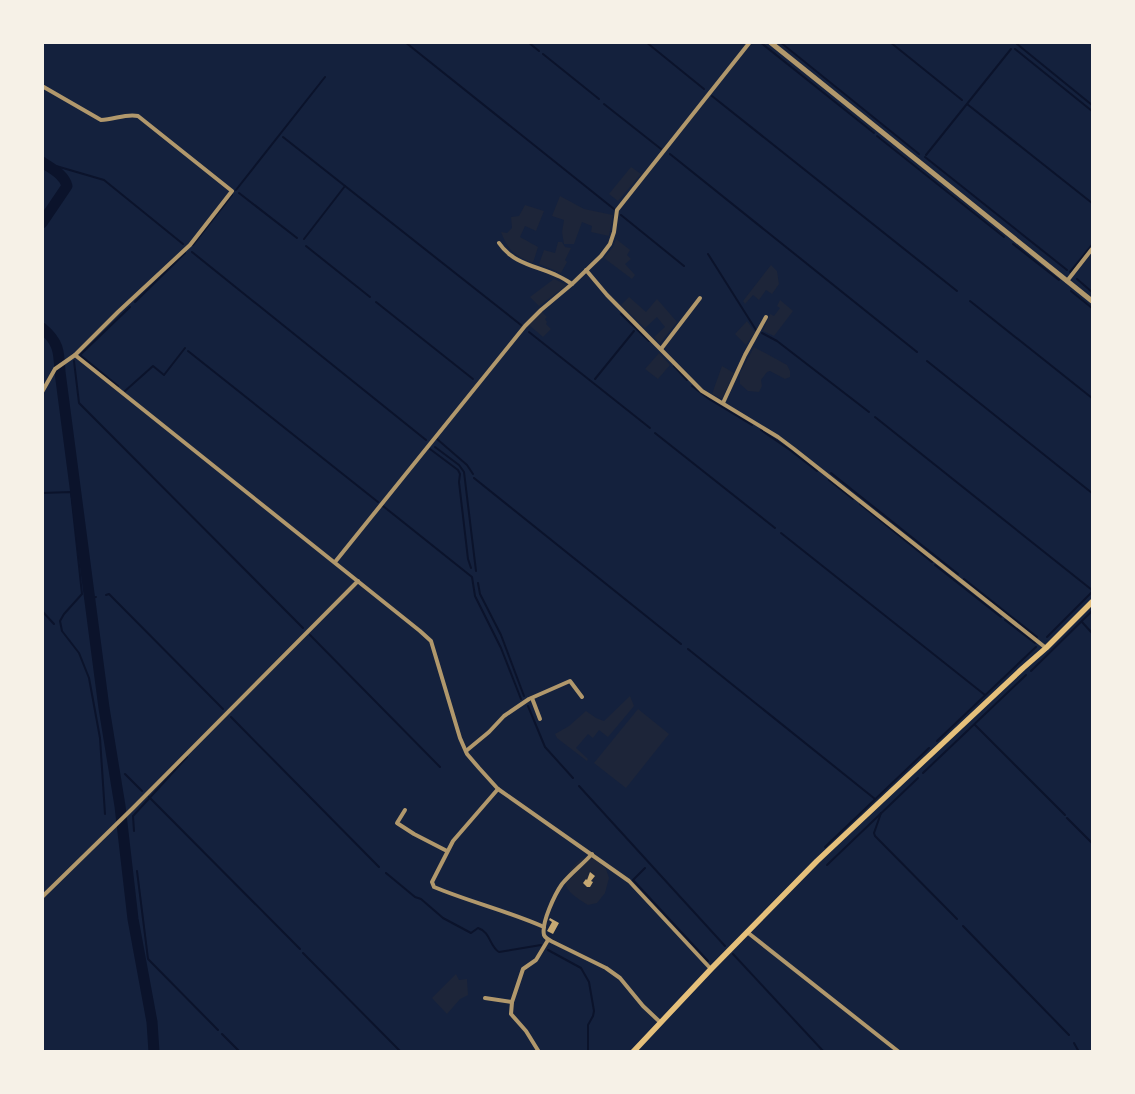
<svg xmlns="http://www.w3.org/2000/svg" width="1135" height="1094" font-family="'Open Sans',sans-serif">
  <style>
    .green { fill: #1d2539 }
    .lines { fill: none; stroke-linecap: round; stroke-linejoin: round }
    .stream { stroke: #0b132b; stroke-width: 2 }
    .river { stroke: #0b132b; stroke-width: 11 }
    .building { fill: #c6a872 }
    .minor { stroke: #b1986c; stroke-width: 4 }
    .tertiary { stroke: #b1986c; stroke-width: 5 }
    .secondary { stroke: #e5c07b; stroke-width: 5.5 }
  </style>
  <rect width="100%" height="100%" fill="#14213d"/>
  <!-- green -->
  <g class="green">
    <polygon points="631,167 641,174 618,201 609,194"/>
    <polygon points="560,196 584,209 613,215 609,236 591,232 592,226 582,222 574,244 564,244 562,232 564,220 552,216"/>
    <path d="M525 205 544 211 536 231 525 226 520 237 538 247 533 263C514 255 509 252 501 232L507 233 512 228 511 217 519 216Z"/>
    <polygon points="616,239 630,250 627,255 631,259 625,264 635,275 632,279 604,258 613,247"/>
    <polygon points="558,242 562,242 565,247 571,248 565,260 567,262 561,273 539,264 544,250 555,253"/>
    <polygon points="771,265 777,271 779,284 772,294 766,290 759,300 753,295 745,304 743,301"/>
    <polygon points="554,279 567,285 539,306 530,297"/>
    <polygon points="629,297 646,312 657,299 677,322 660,343 654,337 665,327 657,317 645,328 621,305"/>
    <polygon points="780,300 793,311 774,336 763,331 770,314 774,316 780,308 777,306"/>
    <polygon points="542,312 547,317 545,319 547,322 546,324 551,329 543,337 529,325"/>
    <polygon points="747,321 755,332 746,345 735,334"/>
    <polygon points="754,347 787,365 790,371 790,377 785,379 770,371 767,372 761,380 762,386 759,392 748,391 740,384 740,373"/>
    <polygon points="659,353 670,365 658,379 645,369"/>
    <polygon points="722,366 734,373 722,399 712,394"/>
    <polygon points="630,696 634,706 608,737 599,730 593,738 588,734 576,748 588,759 587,761 557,738 555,734 569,726 586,711 596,718 604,721"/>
    <polygon points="638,709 669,734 626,788 594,763"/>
    <path d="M582 858 596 859 606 869 609 878 605 893 597 903 588 905C561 889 557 880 582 858Z"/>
    <polygon points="456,974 459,980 467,979 468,995 460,999 447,1014 432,998"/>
  </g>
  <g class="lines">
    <!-- stream -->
    <g class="stream">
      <polyline points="405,42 614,209"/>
      <polyline points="528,42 539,51"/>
      <polyline points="646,42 704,89"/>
      <polyline points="760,42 874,133"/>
      <polyline points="780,42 919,154"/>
      <polyline points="890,42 962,100"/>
      <polyline points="1014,43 1015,42"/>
      <polyline points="1017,44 1092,105"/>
      <polyline points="1015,49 1092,111"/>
      <polyline points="543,54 599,99"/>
      <polyline points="712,96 957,291"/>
      <polyline points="604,104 661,149"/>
      <polyline points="967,104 1092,203"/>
      <polyline points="877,136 1004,237"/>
      <polyline points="283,137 521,325"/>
      <polyline points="670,154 917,352"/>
      <polyline points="926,155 1011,49"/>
      <polyline points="925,157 1067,270"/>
      <polyline points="50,167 56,166 104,180 183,244"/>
      <polyline points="236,190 325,77"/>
      <polyline points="239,193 297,238"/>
      <polyline points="621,215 684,266"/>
      <polyline points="304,239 345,186"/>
      <polyline points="1013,244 1059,280"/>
      <polyline points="193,245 232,195"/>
      <polyline points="306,246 370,297"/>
      <polyline points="192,252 426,440"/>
      <polyline points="708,254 756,330"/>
      <polyline points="1070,272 1092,245"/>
      <polyline points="1077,279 1092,292"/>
      <polyline points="1071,291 1092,308"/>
      <polyline points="970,301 1092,398"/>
      <polyline points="135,302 185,253"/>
      <polyline points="376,302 473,379"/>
      <polyline points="621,314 649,341"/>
      <polyline points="529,332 650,428"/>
      <polyline points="762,333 777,341 869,412"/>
      <polyline points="188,351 378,502"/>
      <polyline points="74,361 79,403 303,628"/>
      <polyline points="927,361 1092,493"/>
      <polyline points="674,366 687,380"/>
      <polyline points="595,379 634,331"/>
      <polyline points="118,386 80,355 130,307"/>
      <polyline points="692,386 709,399 752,425"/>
      <polyline points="125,391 153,366 164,375 185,348"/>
      <polyline points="875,417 1092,590"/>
      <polyline points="761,430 790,450 817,471"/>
      <polyline points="655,433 775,528"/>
      <polyline points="437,439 467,465 473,474"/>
      <polyline points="435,447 459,465 464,472 476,571"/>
      <polyline points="430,449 458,470 460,474 459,482 468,559 471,568"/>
      <polyline points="831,473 958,574"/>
      <polyline points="474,478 681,644"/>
      <polyline points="829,480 853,499"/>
      <polyline points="42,493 71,492 82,594 64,614 60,621 62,631 79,653 89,678 100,738 105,814"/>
      <polyline points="860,504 932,562"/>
      <polyline points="383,506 472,577 475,596 501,648 521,699"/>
      <polyline points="781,533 985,695"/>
      <polyline points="935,565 1001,617"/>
      <polyline points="964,579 1037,637"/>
      <polyline points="478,583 480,594 501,635 524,696"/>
      <polyline points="106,595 109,594 223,709"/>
      <polyline points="90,598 96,597"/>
      <polyline points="42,611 54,624"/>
      <polyline points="1005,620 1035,643"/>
      <polyline points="1082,622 1092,633"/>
      <polyline points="310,635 440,767"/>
      <polyline points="1047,637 1092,592"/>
      <polyline points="688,649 875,799"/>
      <polyline points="1031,671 1092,611"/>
      <polyline points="528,706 545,747 573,778"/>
      <polyline points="231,717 379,867"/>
      <polyline points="975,725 1065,815"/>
      <polyline points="937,741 1036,647"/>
      <polyline points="923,773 1026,675"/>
      <polyline points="125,774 142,791"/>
      <polyline points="579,786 725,946"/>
      <polyline points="149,797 300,949"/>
      <polyline points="881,813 874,833 875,836 957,919"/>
      <polyline points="1067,818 1092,843"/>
      <polyline points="134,831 133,816 187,757"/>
      <polyline points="825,847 929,748"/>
      <polyline points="827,865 918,778"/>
      <polyline points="645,868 633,880 708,961"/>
      <polyline points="137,871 148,959 218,1030"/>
      <path d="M386 873 415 897 421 899 443 918 471 933 478 928C491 932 489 946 499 952L541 945"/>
      <polyline points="963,926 1069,1035"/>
      <polyline points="548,950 581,968 589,982 594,1011 593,1016 588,1025 588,1052"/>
      <polyline points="303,953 401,1052"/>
      <polyline points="733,954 824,1052"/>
      <polyline points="222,1034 240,1052"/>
      <polyline points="1074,1043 1079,1052"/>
    </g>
    <!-- river -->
    <g class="river">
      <path d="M42 162C52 169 64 174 67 186L42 223"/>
      <path d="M42 328C59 342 59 352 60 372L104 708 120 806 133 919 152 1022 154 1052"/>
    </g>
  </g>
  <!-- building -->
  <g class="building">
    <polygon points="590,872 595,876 591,881 593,882 590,887 587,887 583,883 586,879 587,880"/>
    <polygon points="550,918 559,923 553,934 547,931 552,922 549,920"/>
  </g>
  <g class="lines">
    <!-- minor -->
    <g class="minor">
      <path d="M42 86 101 120C114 120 126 113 138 116L232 191 190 245 118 312 75 355 55 369 42 392"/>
      <path d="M499 243C513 264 537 266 558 276 563 278 567 281 572 284"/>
      <polyline points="586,270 607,295 702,391 778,437 794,449 1046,648"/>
      <polyline points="1067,281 1092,249"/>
      <polyline points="661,349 700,298"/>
      <polyline points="75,355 420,631 431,641 460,738 467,754 479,768 498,789 629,881 711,969"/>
      <polyline points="723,403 745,355 766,317"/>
      <polyline points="335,562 525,326 541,310 572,284 601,256 610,244 614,232 617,210 750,42"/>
      <polyline points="532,698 540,719"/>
      <polyline points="466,751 489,732 504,716 529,699 570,681 582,697"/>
      <path d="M498 789 453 841 432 882 434 887C470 902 508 911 544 927"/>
      <polyline points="405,810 397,823 414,834 447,851"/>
      <path d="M592 854C582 865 571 873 562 884 555 894 541 923 544 935 546 939 549 940 553 942L606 968 620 978 643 1006 660 1022"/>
      <polyline points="42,897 133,808 358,581"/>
      <polyline points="747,932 899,1052"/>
      <polyline points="485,998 512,1002"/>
      <polyline points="539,1052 526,1031 511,1014 512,1002 523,969 536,960 548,940"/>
    </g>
    <!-- tertiary -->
    <polyline class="tertiary" points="770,42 1092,301"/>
    <!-- secondary -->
    <polyline class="secondary" points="633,1052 711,969 817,861 1023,668 1046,648 1092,602"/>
  </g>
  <!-- border -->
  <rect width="1135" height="1094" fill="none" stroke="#f6f1e7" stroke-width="88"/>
</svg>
